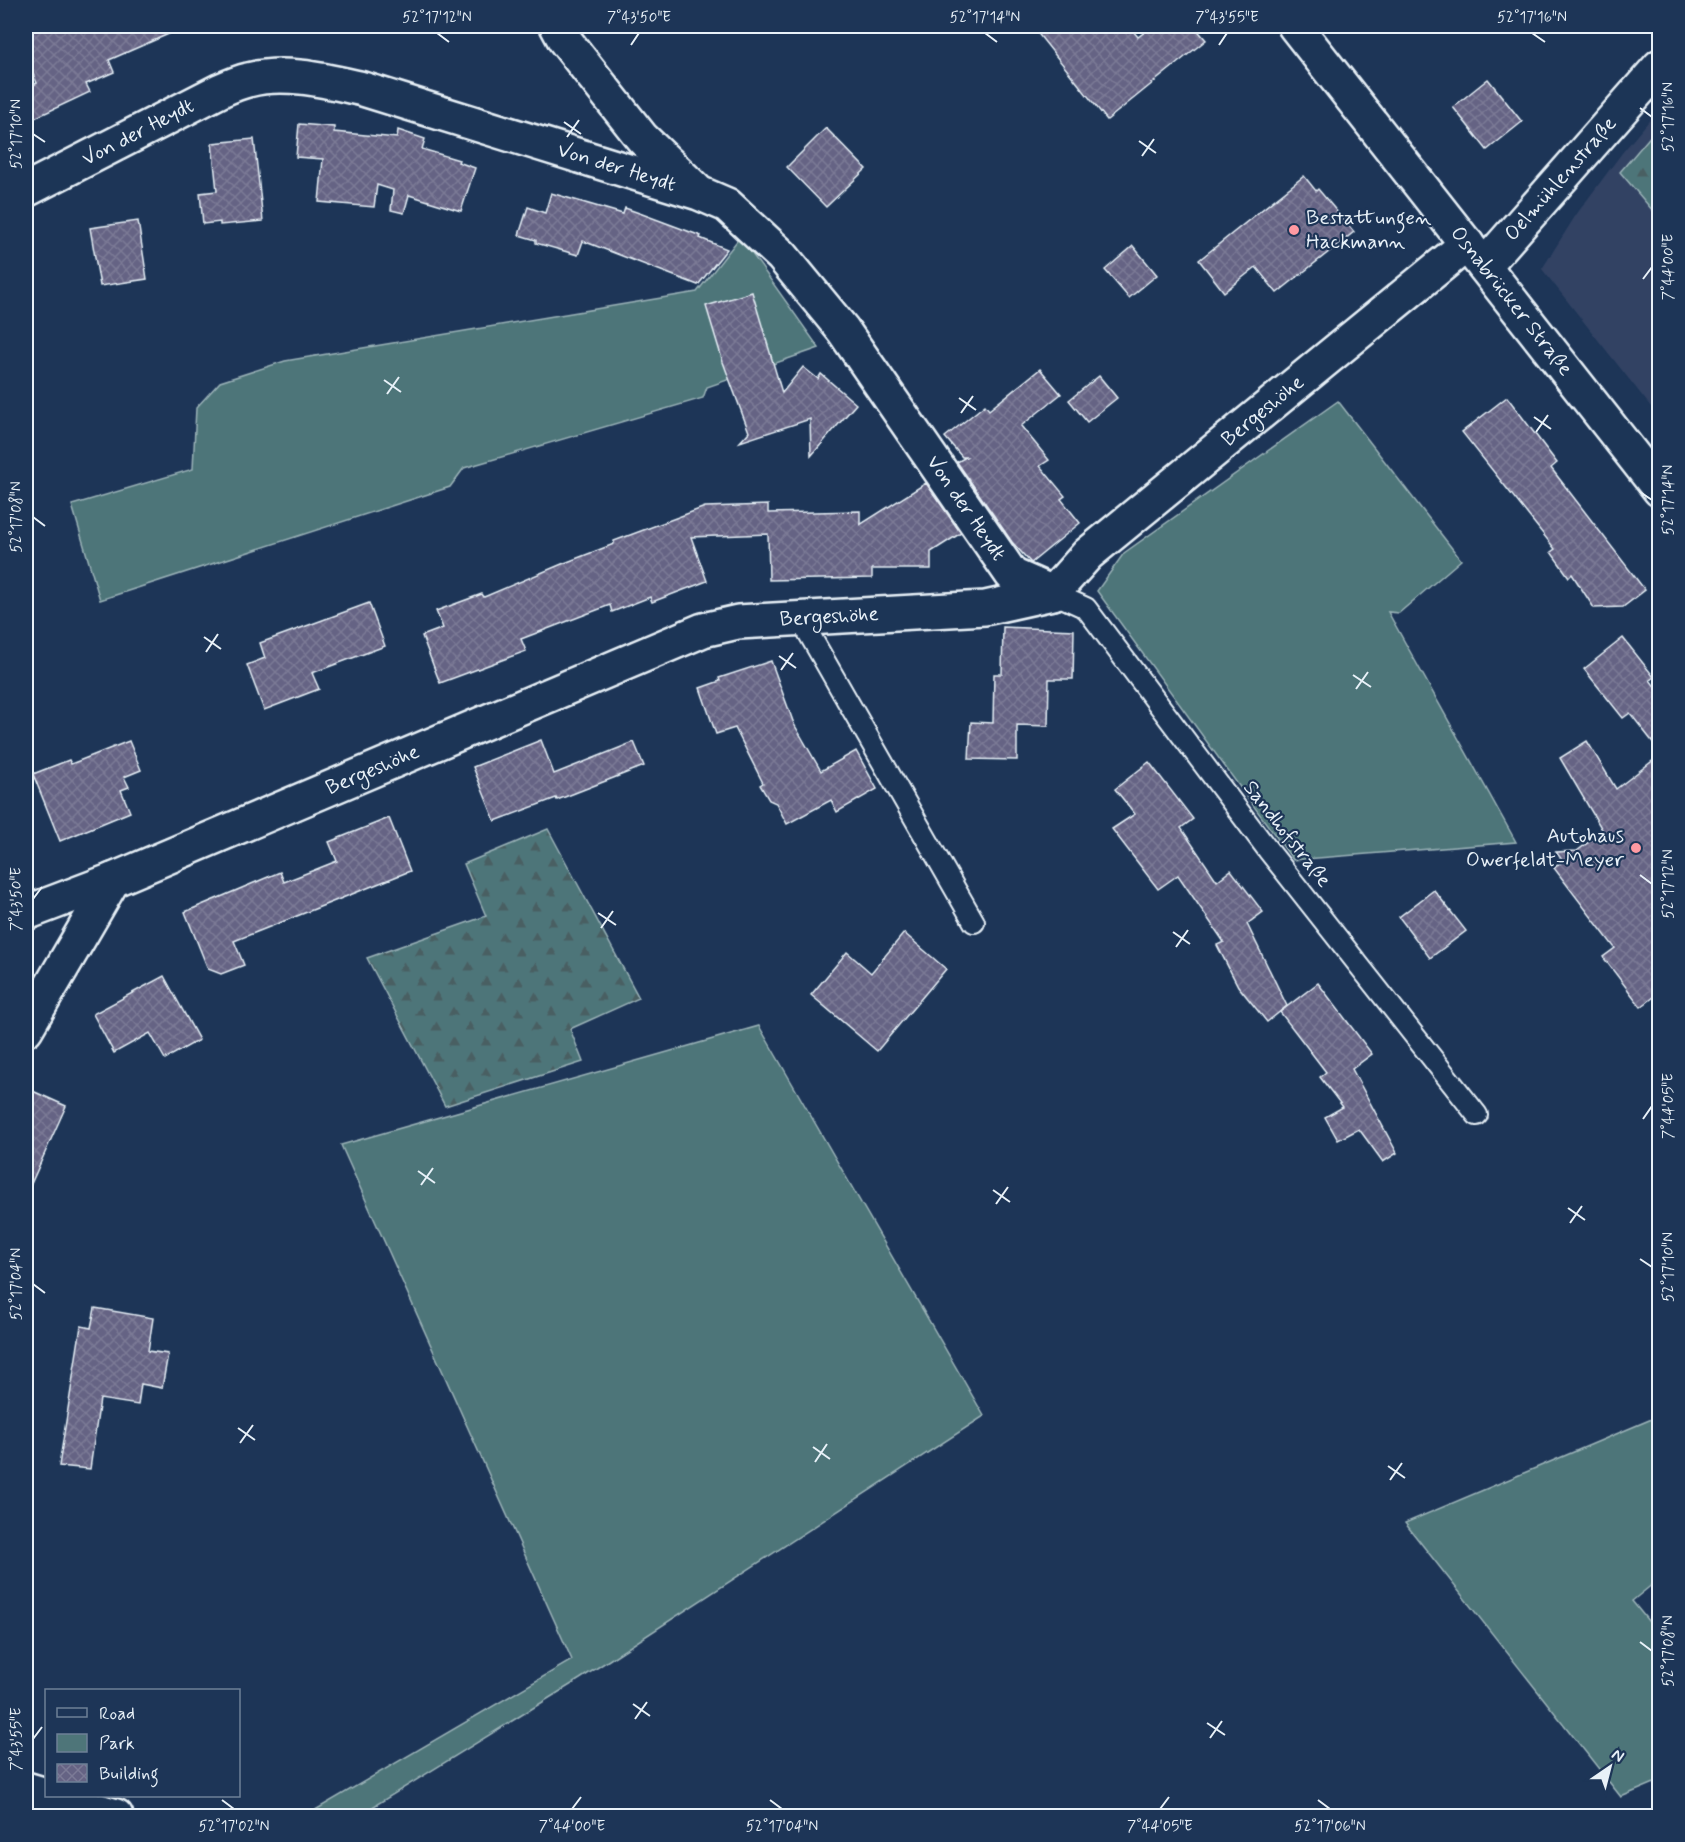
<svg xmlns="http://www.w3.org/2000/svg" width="1685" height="1842" font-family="Mynerve,sans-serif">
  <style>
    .built { fill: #334364 }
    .green { fill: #4e7579; stroke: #9bb3b8; stroke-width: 1.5 }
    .forest { fill: url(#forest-firs); stroke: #9bb3b8; stroke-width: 1.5 }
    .building { fill: url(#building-cross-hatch); stroke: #e8f1f8; stroke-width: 1.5 }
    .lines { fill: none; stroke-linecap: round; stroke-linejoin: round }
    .lane-casing { stroke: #e8f1f8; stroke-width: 24 }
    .street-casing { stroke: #e8f1f8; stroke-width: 38 }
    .secondary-casing { stroke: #e8f1f8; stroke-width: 38 }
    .lane { stroke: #1d3557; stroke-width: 20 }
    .street { stroke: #1d3557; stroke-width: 33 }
    .secondary { stroke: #1d3557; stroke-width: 33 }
    .ticks { fill: none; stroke: #e8f1f8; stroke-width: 2 }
    .poi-dot { fill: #ff9aa2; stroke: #1d3557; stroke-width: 2 }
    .labels { text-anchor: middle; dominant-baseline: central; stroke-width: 4.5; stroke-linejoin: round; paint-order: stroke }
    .street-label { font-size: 21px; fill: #e8f1f8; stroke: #1d3557 }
    .poi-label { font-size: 21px; fill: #e8f1f8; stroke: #1d3557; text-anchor: start }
    .neatline { fill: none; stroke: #e8f1f8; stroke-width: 2 }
    .ticks-label { font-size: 15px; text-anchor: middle; fill: #e8f1f8 }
  </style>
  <defs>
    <pattern id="forest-firs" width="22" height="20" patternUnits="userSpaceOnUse" patternTransform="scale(1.5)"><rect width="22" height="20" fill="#4e7579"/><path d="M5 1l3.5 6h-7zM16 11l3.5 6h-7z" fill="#4a5e62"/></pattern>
    <pattern id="building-cross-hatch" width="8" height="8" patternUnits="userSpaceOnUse" patternTransform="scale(1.5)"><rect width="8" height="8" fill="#656384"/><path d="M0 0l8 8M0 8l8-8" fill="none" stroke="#7b7a96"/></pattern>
  </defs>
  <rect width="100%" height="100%" fill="#1d3557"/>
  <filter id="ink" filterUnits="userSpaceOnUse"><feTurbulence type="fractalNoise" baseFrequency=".0167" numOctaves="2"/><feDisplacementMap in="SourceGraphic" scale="12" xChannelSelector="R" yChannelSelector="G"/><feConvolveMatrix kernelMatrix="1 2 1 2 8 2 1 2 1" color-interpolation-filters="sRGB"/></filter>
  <g filter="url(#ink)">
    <!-- built -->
    <polygon class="built" points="1659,109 1659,417 1542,269 1576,215 1622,153"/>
    <!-- green -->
    <g class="green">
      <polygon points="740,237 819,348 707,387 703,398 464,468 450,487 100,600 72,505 193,469 196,408 220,382 285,361 697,292"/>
      <polygon points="1338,401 1461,560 1399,613 1388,612 1516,842 1293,860 1097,591 1124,553"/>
      <polygon points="759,1026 984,1416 580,1679 358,1816 305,1816 572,1660 341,1145"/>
      <polygon points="1659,1416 1659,1579 1632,1601 1649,1622 1659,1615 1659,1781 1621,1797 1405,1523"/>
    </g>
    <!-- forest -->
    <g class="forest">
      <polygon points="1659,126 1659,218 1620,172"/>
      <polygon points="548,829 639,998 570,1029 583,1062 445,1106 367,958 486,916 464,864"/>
    </g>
    <!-- building -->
    <g class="building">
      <polygon points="26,26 187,26 109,60 114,72 86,84 90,92 26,122 26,88 37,83 26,58"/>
      <polygon points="1032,26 1129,26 1138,37 1153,26 1194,26 1206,40 1107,120"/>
      <polygon points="1488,79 1522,122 1487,150 1453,107"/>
      <polygon points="299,124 334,127 334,132 397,138 398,130 425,139 422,149 459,160 458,162 475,168 461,211 409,195 404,213 391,210 393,190 377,185 374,207 319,202 323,159 296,157"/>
      <polygon points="826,128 866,169 826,207 787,167"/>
      <polygon points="254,139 263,221 220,225 220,222 203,224 200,193 217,191 212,143"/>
      <polygon points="1304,176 1316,191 1318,189 1354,232 1277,293 1256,267 1224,292 1199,260"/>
      <polygon points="551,193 623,214 625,208 642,214 701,236 700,238 727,249 698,285 583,241 578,255 536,243 536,240 519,235 528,207 545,213"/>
      <polygon points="138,221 147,279 100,286 90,228"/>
      <polygon points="1133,246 1157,275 1129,298 1105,270"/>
      <polygon points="752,292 782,393 803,367 818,379 821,374 856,404 811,456 810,419 740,442 749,432 723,362 706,306"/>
      <polygon points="1040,369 1061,394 1021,426 1049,460 1040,466 1065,496 1061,499 1080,523 1031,563 1012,542 957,462 966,457 962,457 945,437 985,405 989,410"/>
      <polygon points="1099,376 1117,398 1087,422 1069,400"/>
      <polygon points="1507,397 1557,463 1551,468 1645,590 1623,607 1594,608 1572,574 1569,577 1551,552 1555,549 1462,432"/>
      <polygon points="926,483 961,533 931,552 931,569 872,569 872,578 769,580 768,534 691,537 707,581 652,602 650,597 612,612 610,605 521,639 526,651 440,683 422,636 443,628 436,611 482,594 484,597 562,564 614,544 614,541 705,507 768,505 768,513 860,511 860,525"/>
      <polygon points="369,603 385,646 312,673 319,689 264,710 247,665 265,658 260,643"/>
      <polygon points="1003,627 1074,630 1073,679 1049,679 1048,726 1017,725 1017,760 969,759 971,722 993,723 994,674 1002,674"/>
      <polygon points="1623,638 1654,677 1650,680 1659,692 1659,750 1630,713 1623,718 1584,669"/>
      <polygon points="771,661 794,724 821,771 856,751 877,789 837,812 831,800 787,824 776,803 769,800 760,785 763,783 735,728 716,734 700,688 720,681 719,678"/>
      <polygon points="541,740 554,774 634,742 644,766 557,800 556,798 495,821 473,767"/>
      <polygon points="129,741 141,770 124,777 129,787 121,790 130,812 60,841 33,774 69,760 71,764"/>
      <polygon points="1587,741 1616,789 1659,756 1659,993 1641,1007 1603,957 1615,948 1554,868 1563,861 1556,852 1577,851 1603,831 1560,758"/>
      <polygon points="1149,762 1193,819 1181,828 1217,881 1231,870 1263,912 1247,924 1287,1006 1267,1022 1238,986 1217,945 1224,942 1178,875 1158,889 1112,829 1135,814 1115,789"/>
      <polygon points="389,818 410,871 234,941 244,965 221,974 208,969 185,912 280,872 284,882 337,861 329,842"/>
      <polygon points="1434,890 1466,931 1430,958 1399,917"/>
      <polygon points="904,933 946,969 877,1051 811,995 847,952 871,973"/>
      <polygon points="164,976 199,1040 165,1059 150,1033 114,1053 93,1014"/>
      <polygon points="1318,983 1372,1054 1352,1069 1397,1153 1383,1162 1359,1129 1338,1140 1325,1117 1343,1107 1320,1077 1326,1072 1280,1012"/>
      <polygon points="26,1088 66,1106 26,1195"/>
      <polygon points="95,1308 153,1318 148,1351 168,1354 162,1388 141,1384 138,1405 100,1399 90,1469 59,1466 81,1326 91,1328"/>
    </g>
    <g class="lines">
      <!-- lane casing -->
      <g class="lane-casing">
        <g id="lane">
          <polyline points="1053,593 1086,608 1268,850 1477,1115"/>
          <polyline points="800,618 974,922"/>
        </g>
      </g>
      <!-- street casing -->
      <g class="street-casing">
        <g id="street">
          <polyline points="557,26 564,39 642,138 695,189"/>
          <path id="s1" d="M26 190 221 90C230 86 239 82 248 80 285 70 327 81 363 89L699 193 727 205 782 256 843 330 1012 575 1053 593"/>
          <path id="s2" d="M26 913 113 880 703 630 738 622 985 608 1053 593 1088 554 1467 244"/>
          <polyline points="26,1029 113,880"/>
          <polyline points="26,1789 116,1816"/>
        </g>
      </g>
      <!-- secondary casing -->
      <g class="secondary-casing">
        <g id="secondary">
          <path id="s3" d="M1295 26 1660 490"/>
          <path id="s4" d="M1484 266 1660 66"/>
        </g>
      </g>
      <!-- lane -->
      <use href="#lane" class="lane"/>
      <!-- street -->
      <use href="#street" class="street"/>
      <!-- secondary -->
      <use href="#secondary" class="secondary"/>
    </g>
  </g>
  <!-- ticks -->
  <path class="ticks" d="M437 33 449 42M985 33 997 42M1532 33 1545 42M631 45 639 33M1219 45 1227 33M1640 108 1652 117M564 122 581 134M33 134 45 142M567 137 579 120M1139 141 1156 153M1142 156 1154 139M1643 279 1652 267M384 380 401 392M387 394 399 377M959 398 976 410M961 413 973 396M1534 417 1551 429M1536 432 1548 415M1640 492 1652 500M33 517 45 526M204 637 221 649M206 652 218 634M779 656 796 668M781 670 793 653M1353 675 1371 687M1356 689 1368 672M1640 875 1652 884M33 899 42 887M598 913 616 925M601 928 613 911M1173 932 1190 944M1176 947 1188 930M1643 1119 1652 1106M418 1171 435 1183M421 1185 433 1168M993 1190 1010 1202M996 1204 1008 1187M1568 1208 1585 1220M1570 1223 1582 1206M1640 1259 1652 1267M33 1284 45 1293M238 1428 255 1440M240 1443 253 1425M813 1447 830 1459M815 1462 827 1444M1388 1466 1405 1478M1390 1480 1402 1463M1640 1642 1652 1651M633 1704 650 1716M635 1719 647 1702M1207 1723 1225 1735M1210 1738 1222 1721M33 1739 42 1727M222 1800 234 1809M770 1800 782 1809M1318 1800 1330 1809M572 1809 581 1797M1160 1809 1169 1797"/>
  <!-- markers -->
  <g class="poi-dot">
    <circle cx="1294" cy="230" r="6"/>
    <circle cx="1636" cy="848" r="6"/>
  </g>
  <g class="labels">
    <!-- street labels -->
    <g class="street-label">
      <text stroke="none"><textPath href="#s1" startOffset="126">Von der Heydt</textPath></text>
      <text stroke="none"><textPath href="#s1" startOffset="630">Von der Heydt</textPath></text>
      <text stroke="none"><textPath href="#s4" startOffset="116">Oelmühlenstraße</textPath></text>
      <text stroke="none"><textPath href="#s3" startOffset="350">Osnabrücker Straße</textPath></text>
      <text stroke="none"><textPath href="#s2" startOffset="1365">Bergeshöhe</textPath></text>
      <text stroke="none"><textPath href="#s1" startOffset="1134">Von der Heydt</textPath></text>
      <text stroke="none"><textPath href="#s2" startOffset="861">Bergeshöhe</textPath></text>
      <text stroke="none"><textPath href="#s2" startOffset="375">Bergeshöhe</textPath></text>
      <text transform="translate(1287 834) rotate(52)">Sandhofstraße</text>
    </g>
    <!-- poi labels -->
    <g class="poi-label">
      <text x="1306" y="218">Bestattungen<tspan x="1306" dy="24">Hackmann</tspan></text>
      <text x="1624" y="836" text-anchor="end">Autohaus<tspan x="1624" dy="24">Owerfeldt-Meyer</tspan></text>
    </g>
  </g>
  <!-- margin -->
  <rect width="1685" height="1842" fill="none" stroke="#1d3557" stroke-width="66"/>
  <!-- legend -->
  <rect x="45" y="1689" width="195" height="108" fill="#1d3557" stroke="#6e8097" stroke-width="1.5"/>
  <rect x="57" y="1708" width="30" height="9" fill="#1d3557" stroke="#6e8097" stroke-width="1.5"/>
  <text x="99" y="1719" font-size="18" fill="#e8f1f8">Road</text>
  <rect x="57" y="1734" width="30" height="18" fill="#4e7579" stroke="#6e8097" stroke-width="1.5"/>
  <text x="99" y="1749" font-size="18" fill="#e8f1f8">Park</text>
  <rect x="57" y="1764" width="30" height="18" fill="url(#building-cross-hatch)" stroke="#6e8097" stroke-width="1.5"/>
  <text x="99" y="1779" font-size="18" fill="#e8f1f8">Building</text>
  <!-- north arrow -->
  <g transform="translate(1610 1767) rotate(35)" stroke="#1d3557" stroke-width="4.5" paint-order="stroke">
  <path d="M0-4.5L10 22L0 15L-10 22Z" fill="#e8f1f8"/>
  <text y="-9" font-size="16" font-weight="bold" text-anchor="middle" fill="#e8f1f8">N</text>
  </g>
  <rect x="33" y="33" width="1619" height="1776" class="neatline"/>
  <g class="ticks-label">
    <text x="437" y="22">52°17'12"N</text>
    <text x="639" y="22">7°43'50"E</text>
    <text x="985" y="22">52°17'14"N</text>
    <text x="1227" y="22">7°43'55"E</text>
    <text x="1532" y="22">52°17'16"N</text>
    <text transform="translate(1668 117) rotate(-90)" y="5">52°17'16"N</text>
    <text transform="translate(16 134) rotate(-90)" y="5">52°17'10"N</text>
    <text transform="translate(1668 267) rotate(-90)" y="5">7°44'00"E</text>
    <text transform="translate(1668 500) rotate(-90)" y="5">52°17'14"N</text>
    <text transform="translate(16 517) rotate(-90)" y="5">52°17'08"N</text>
    <text transform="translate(1668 884) rotate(-90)" y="5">52°17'12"N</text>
    <text transform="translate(16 899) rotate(-90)" y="5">7°43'50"E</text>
    <text transform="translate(1668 1106) rotate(-90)" y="5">7°44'05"E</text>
    <text transform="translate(1668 1267) rotate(-90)" y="5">52°17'10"N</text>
    <text transform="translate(16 1284) rotate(-90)" y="5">52°17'04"N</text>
    <text transform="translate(1668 1651) rotate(-90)" y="5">52°17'08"N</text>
    <text transform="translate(16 1739) rotate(-90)" y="5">7°43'55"E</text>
    <text x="234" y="1831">52°17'02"N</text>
    <text x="572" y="1831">7°44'00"E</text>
    <text x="782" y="1831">52°17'04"N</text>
    <text x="1160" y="1831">7°44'05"E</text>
    <text x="1330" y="1831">52°17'06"N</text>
  </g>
</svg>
